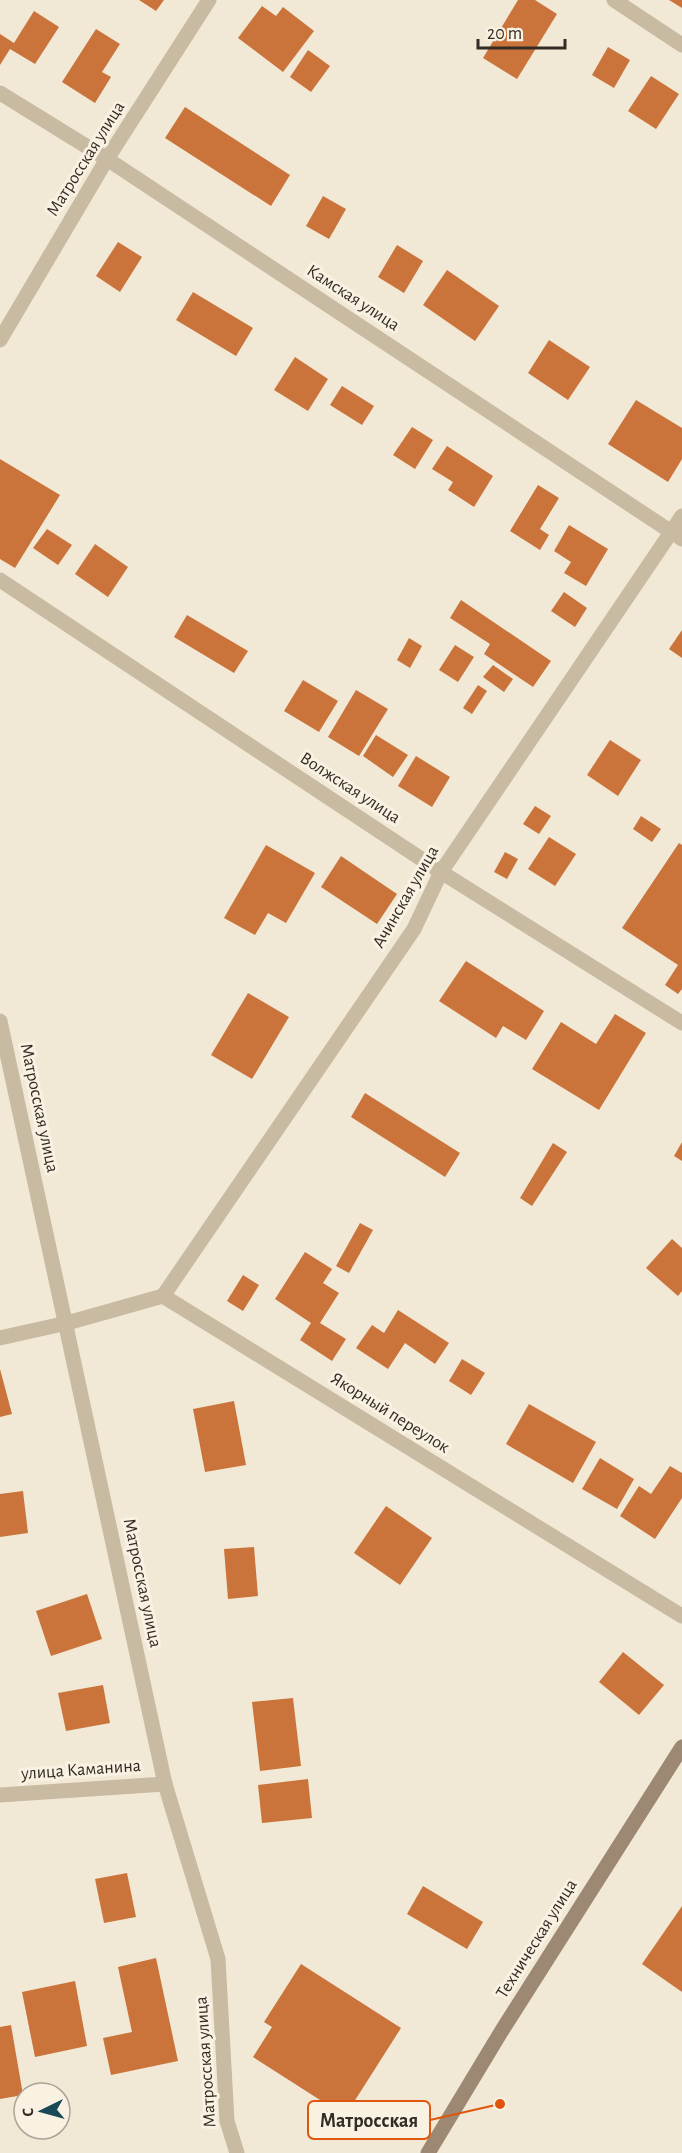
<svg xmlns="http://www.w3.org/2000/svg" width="682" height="2153" font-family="'Alegreya Sans',sans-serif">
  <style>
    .building { fill: #ca743b }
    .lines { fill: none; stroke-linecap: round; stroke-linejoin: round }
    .street { stroke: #c9baa2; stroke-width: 15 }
    .secondary { stroke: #9d8973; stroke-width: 15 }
    .labels { text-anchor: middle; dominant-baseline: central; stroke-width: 6; stroke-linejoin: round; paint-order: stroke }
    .street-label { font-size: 18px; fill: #332c24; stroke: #f9f2e2 }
    .leader { fill: none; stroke: #df570d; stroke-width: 2 }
    .callout-dot { fill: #df570d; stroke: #f9f2e2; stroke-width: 2 }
    .callout { fill: #f9f2e2; stroke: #df570d; stroke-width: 2 }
    .callout-label { font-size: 20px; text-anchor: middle; font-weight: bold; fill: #332c24 }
  </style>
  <rect width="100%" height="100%" fill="#f1e9d6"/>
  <!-- building -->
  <g class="building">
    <polygon points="139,0 164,0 156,11"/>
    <polygon points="518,0 535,0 557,14 517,79 483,58"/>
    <polygon points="669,0 682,0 682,8"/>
    <polygon points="262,6 276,16 283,7 314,31 283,72 238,38"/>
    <polygon points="34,11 59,27 35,64 10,49 0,65 0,34 14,43"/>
    <polygon points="96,29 120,44 102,72 111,77 95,103 62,82"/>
    <polygon points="608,47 630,60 614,88 592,75"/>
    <polygon points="308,50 330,66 311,92 290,77"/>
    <polygon points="651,76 679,94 656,129 628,111"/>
    <polygon points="185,107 290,175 271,206 165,138"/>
    <polygon points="323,196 346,209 329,239 306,226"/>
    <polygon points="118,242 142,257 120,292 96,276"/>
    <polygon points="397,245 423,261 404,293 378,277"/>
    <polygon points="447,270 499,306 475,341 423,305"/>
    <polygon points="193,292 253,328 236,356 176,320"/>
    <polygon points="549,340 590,367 568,400 528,373"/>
    <polygon points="295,357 328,379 308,411 274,390"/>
    <polygon points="342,386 374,406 362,425 330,405"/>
    <polygon points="636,400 682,428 682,459 668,482 608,444"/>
    <polygon points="412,427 433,440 415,469 393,455"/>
    <polygon points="447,446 493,476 474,507 448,490 453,482 432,469"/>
    <polygon points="0,459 60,495 15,568 0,559"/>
    <polygon points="538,485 559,498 540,529 549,535 540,550 510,531"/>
    <polygon points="569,525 608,549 586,586 564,573 571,562 554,551"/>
    <polygon points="47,529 72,545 58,565 33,548"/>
    <polygon points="95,544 128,567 108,597 75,574"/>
    <polygon points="564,592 587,608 575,627 551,611"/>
    <polygon points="461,600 551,661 533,687 484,654 490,644 450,618"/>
    <polygon points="187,615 248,651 234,673 174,637"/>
    <polygon points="682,630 682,658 669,649"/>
    <polygon points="409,638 422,646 410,668 397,660"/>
    <polygon points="455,645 474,657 458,682 439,670"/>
    <polygon points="493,665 513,679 504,692 483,677"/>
    <polygon points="303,680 338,701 319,732 284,711"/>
    <polygon points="478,685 487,691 472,714 463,708"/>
    <polygon points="356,690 388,709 359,756 328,737"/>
    <polygon points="376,735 408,755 393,777 363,756"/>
    <polygon points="610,740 641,760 618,796 587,775"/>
    <polygon points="416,756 450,777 432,807 398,786"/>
    <polygon points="535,806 551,816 539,834 523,824"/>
    <polygon points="641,816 661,829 652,842 633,829"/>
    <polygon points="549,837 576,854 555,886 528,869"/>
    <polygon points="679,843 682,845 682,989 678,994 665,985 678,965 622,928"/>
    <polygon points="266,845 315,873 286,923 268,913 255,935 224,918"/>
    <polygon points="505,852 518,859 507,879 494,872"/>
    <polygon points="341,856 397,894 377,924 321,887"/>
    <polygon points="466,961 544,1011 526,1040 503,1026 496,1038 439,1001"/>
    <polygon points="248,993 289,1017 252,1079 211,1055"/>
    <polygon points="615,1014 646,1033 599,1110 532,1069 561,1022 596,1044"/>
    <polygon points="365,1093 460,1153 445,1177 351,1117"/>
    <polygon points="682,1142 682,1161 674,1156"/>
    <polygon points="553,1143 567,1152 532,1206 520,1198"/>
    <polygon points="360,1223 373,1230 349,1273 336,1266"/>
    <polygon points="672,1239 682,1248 682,1291 678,1296 646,1268"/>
    <polygon points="305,1252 332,1269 323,1283 339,1293 320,1323 346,1339 332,1361 300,1340 311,1323 275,1299"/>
    <polygon points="243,1275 259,1285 243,1311 227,1301"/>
    <polygon points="398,1310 449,1343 435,1364 405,1343 388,1369 356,1348 372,1325 384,1333"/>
    <polygon points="462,1359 485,1373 471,1395 449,1381"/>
    <polygon points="0,1369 12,1414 0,1417"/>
    <polygon points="234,1401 246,1465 205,1472 193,1409"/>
    <polygon points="529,1404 596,1442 573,1483 506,1444"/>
    <polygon points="600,1458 634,1479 617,1509 582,1489"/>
    <polygon points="670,1466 682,1473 682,1498 655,1539 620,1516 639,1486 651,1494"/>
    <polygon points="23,1491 28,1533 0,1537 0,1494"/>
    <polygon points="386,1506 432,1538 400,1585 354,1553"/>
    <polygon points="254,1547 258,1596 228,1599 224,1549"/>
    <polygon points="87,1594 102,1639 51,1656 36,1611"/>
    <polygon points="623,1652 664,1685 639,1715 599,1682"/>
    <polygon points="103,1685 110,1723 66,1731 58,1693"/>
    <polygon points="293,1698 301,1766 260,1771 252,1702"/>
    <polygon points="308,1779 312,1818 262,1823 258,1785"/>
    <polygon points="127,1873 136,1917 104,1923 95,1879"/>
    <polygon points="423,1886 483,1922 467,1949 407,1914"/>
    <polygon points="682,1906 682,1992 642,1964"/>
    <polygon points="156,1958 178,2061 111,2075 103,2038 132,2032 118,1967"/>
    <polygon points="301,1964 401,2028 345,2116 253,2057 272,2027 264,2022"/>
    <polygon points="75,1981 87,2046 35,2057 22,1992"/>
    <polygon points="11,2025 23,2095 0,2099 0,2027"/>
  </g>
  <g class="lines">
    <!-- street -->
    <g class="street">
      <polyline points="614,0 682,45"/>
      <polyline points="0,93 107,159 682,539"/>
      <polyline points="0,340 107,159 209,0"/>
      <polyline points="0,580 441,872 682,1023"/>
      <polyline points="0,1021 165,1784 218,1959 227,2121 237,2153"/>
      <polyline points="163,1296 414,929 441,872 682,516"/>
      <polyline points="0,1338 67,1323 163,1296 682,1616"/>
      <polyline points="0,1795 165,1784"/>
    </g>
    <!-- secondary -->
    <polyline class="secondary" points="428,2153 501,2032 682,1747"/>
  </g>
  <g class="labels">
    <!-- street labels -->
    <g class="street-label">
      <text transform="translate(86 159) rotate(-58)">Матросская улица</text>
      <text transform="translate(353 298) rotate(33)">Камская улица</text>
      <text transform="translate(350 788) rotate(33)">Волжская улица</text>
      <text transform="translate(406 897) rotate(-60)">Ачинская улица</text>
      <text transform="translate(39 1108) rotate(78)">Матросская улица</text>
      <text transform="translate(390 1413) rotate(32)">Якорный переулок</text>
      <text transform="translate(142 1583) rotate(78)">Матросская улица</text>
      <text transform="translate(81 1770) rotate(-4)">улица Каманина</text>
      <text transform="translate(537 1939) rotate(-58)">Техническая улица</text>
      <text transform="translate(206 2062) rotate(-94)">Матросская улица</text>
    </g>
  </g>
  <!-- callouts -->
  <path class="leader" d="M500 2104L430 2120"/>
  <circle class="callout-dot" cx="500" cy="2104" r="6"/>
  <rect class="callout" x="308" y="2101" width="122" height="38" rx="6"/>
  <g class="callout-label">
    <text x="369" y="2127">Матросская</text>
  </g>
  <!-- north arrow -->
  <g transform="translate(42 2111) rotate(265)"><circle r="28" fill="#f9f2e2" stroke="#aaa396" stroke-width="1.5"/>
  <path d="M0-4.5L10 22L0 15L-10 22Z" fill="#194856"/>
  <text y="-9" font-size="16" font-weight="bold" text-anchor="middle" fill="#332c24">С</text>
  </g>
  <!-- scale -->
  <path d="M478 39v9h87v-9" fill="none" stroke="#332c24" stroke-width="3"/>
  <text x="487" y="39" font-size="18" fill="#332c24" stroke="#f9f2e2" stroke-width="4.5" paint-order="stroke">20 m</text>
</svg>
